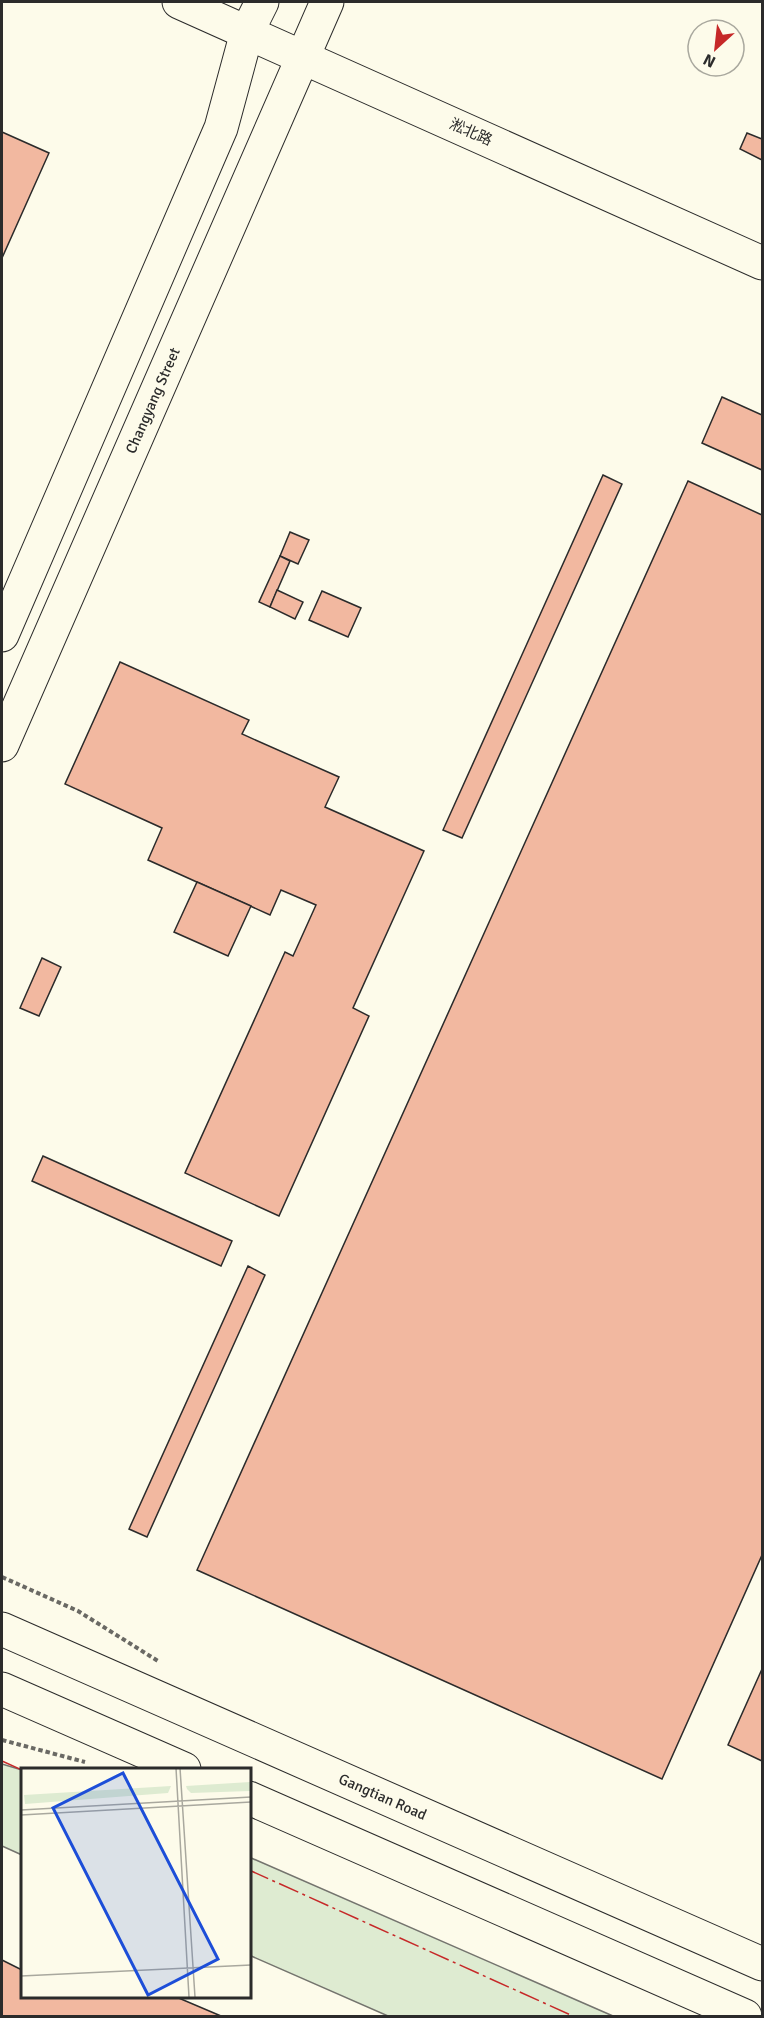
<svg xmlns="http://www.w3.org/2000/svg" width="764" height="2018" font-family="Signika,'Noto Sans SC',sans-serif">
  <style>
    .green { fill: #deebd1; stroke: #74746e; stroke-width: 1.5 }
    .building { fill: #f2b8a0; stroke: #2b2b2b; stroke-width: 1.5 }
    .lines { fill: none; stroke-linecap: round; stroke-linejoin: round }
    .tertiary-casing { stroke: #2b2b2b; stroke-width: 35 }
    .primary-casing { stroke: #2b2b2b; stroke-width: 35 }
    .path { stroke: #6a6964; stroke-width: 4; stroke-dasharray: 4.5 3; stroke-linecap: butt }
    .tertiary { stroke: #fdfbea; stroke-width: 33 }
    .primary { stroke: #fdfbea; stroke-width: 33 }
    .power { stroke: #c62828; stroke-width: 1.5; stroke-dasharray: 21 4.5 3 4.5; stroke-linecap: butt }
    .labels { text-anchor: middle; dominant-baseline: central; stroke-width: 4.5; stroke-linejoin: round; paint-order: stroke }
    .street-label { font-size: 15px; fill: #2b2b2b; stroke: #fdfbea }
    .inset-road { fill: none; stroke: #a9a89e; stroke-width: 1.5 }
    .view { fill: #1d4ed8; fill-opacity: 0.15; stroke: #1d4ed8; stroke-width: 3 }
    .inset-edge { fill: none; stroke: #2b2b2b; stroke-width: 3 }
  </style>
  <rect width="100%" height="100%" fill="#fdfbea"/>
  <!-- green -->
  <g class="green">
    <polygon points="2,1764 22,1770 22,1855 2,1846"/>
    <polygon points="249,1857 613,2016 388,2016 249,1955"/>
  </g>
  <!-- building -->
  <g class="building">
    <polygon points="2,132 49,153 2,258"/>
    <polygon points="747,133 762,139 762,160 740,149"/>
    <polygon points="722,397 762,415 762,470 702,443"/>
    <polygon points="603,475 622,484 462,838 443,830"/>
    <polygon points="688,481 762,515 762,1555 662,1779 197,1570"/>
    <polygon points="290,532 309,540 298,564 280,556"/>
    <polygon points="280,556 290,561 270,607 259,602"/>
    <polygon points="277,590 303,602 295,619 270,607"/>
    <polygon points="322,591 361,608 348,637 309,620"/>
    <polygon points="120,662 249,720 242,734 339,777 325,807 424,851 353,1008 369,1016 279,1216 185,1173 285,952 293,956 316,905 281,890 270,915 148,860 162,828 65,784"/>
    <polygon points="197,882 251,906 228,956 174,932"/>
    <polygon points="42,958 61,967 39,1016 20,1008"/>
    <polygon points="43,1156 232,1241 221,1266 32,1181"/>
    <polygon points="248,1266 265,1275 147,1537 129,1529"/>
    <polygon points="762,1669 762,1761 728,1745"/>
    <polygon points="2,1960 22,1970 22,1996 174,1996 221,2016 2,2016"/>
  </g>
  <g class="lines">
    <!-- tertiary casing -->
    <g class="tertiary-casing">
      <polyline id="tertiary" points="179,2 762,263"/>
    </g>
    <!-- primary casing -->
    <g class="primary-casing">
      <g id="primary">
        <polyline points="2,635 221,128 247,32 262,2"/>
        <path id="s1" d="M2 745 327 2"/>
        <path id="s2" d="M2 1629 762 1964"/>
        <polyline points="2,1689 184,1769"/>
        <polyline points="249,1798 745,2016"/>
      </g>
    </g>
    <!-- path -->
    <g class="path">
      <polyline points="2,1577 78,1611 158,1661"/>
      <polyline points="2,1740 85,1762"/>
    </g>
    <!-- tertiary -->
    <use href="#tertiary" class="tertiary"/>
    <!-- primary -->
    <use href="#primary" class="primary"/>
    <!-- power -->
    <g class="power">
      <polyline points="2,1761 22,1770"/>
      <polyline points="249,1870 573,2016"/>
    </g>
  </g>
  <g class="labels">
    <!-- street labels -->
    <g class="street-label">
      <text transform="translate(471 132) rotate(24)">淞北路</text>
      <text stroke="none"><textPath href="#s1" startOffset="376">Changyang Street</textPath></text>
      <text stroke="none"><textPath href="#s2" startOffset="416">Gangtian Road</textPath></text>
    </g>
  </g>
  <!-- overview -->
  <g transform="translate(21 1768)">
    <rect width="230" height="230" fill="#fdfbea"/>
    <path d="M229 14V23L170 25 166 21 165 18ZM150 18 147 25 4 36 3 27Z" fill="#deebd1"/>
    <path class="inset-road" d="M155 0 168 229M159 0 174 229M0 42 230 29M0 47 230 34M0 208 230 197"/>
    <path class="view" d="M102 5 197 191 127 227 32 40Z"/>
    <rect width="230" height="230" class="inset-edge"/>
  </g>
  <!-- border -->
  <rect width="764" height="2018" fill="none" stroke="#2b2b2b" stroke-width="6"/>
  <!-- north arrow -->
  <g transform="translate(716 48) rotate(207)"><circle r="28" fill="#fdfbea" stroke="#a9a89e" stroke-width="1.5"/>
  <path d="M0-4.5L10 22L0 15L-10 22Z" fill="#c62828"/>
  <text y="-9" font-size="16" font-weight="bold" text-anchor="middle" fill="#2b2b2b">N</text>
  </g>
</svg>
